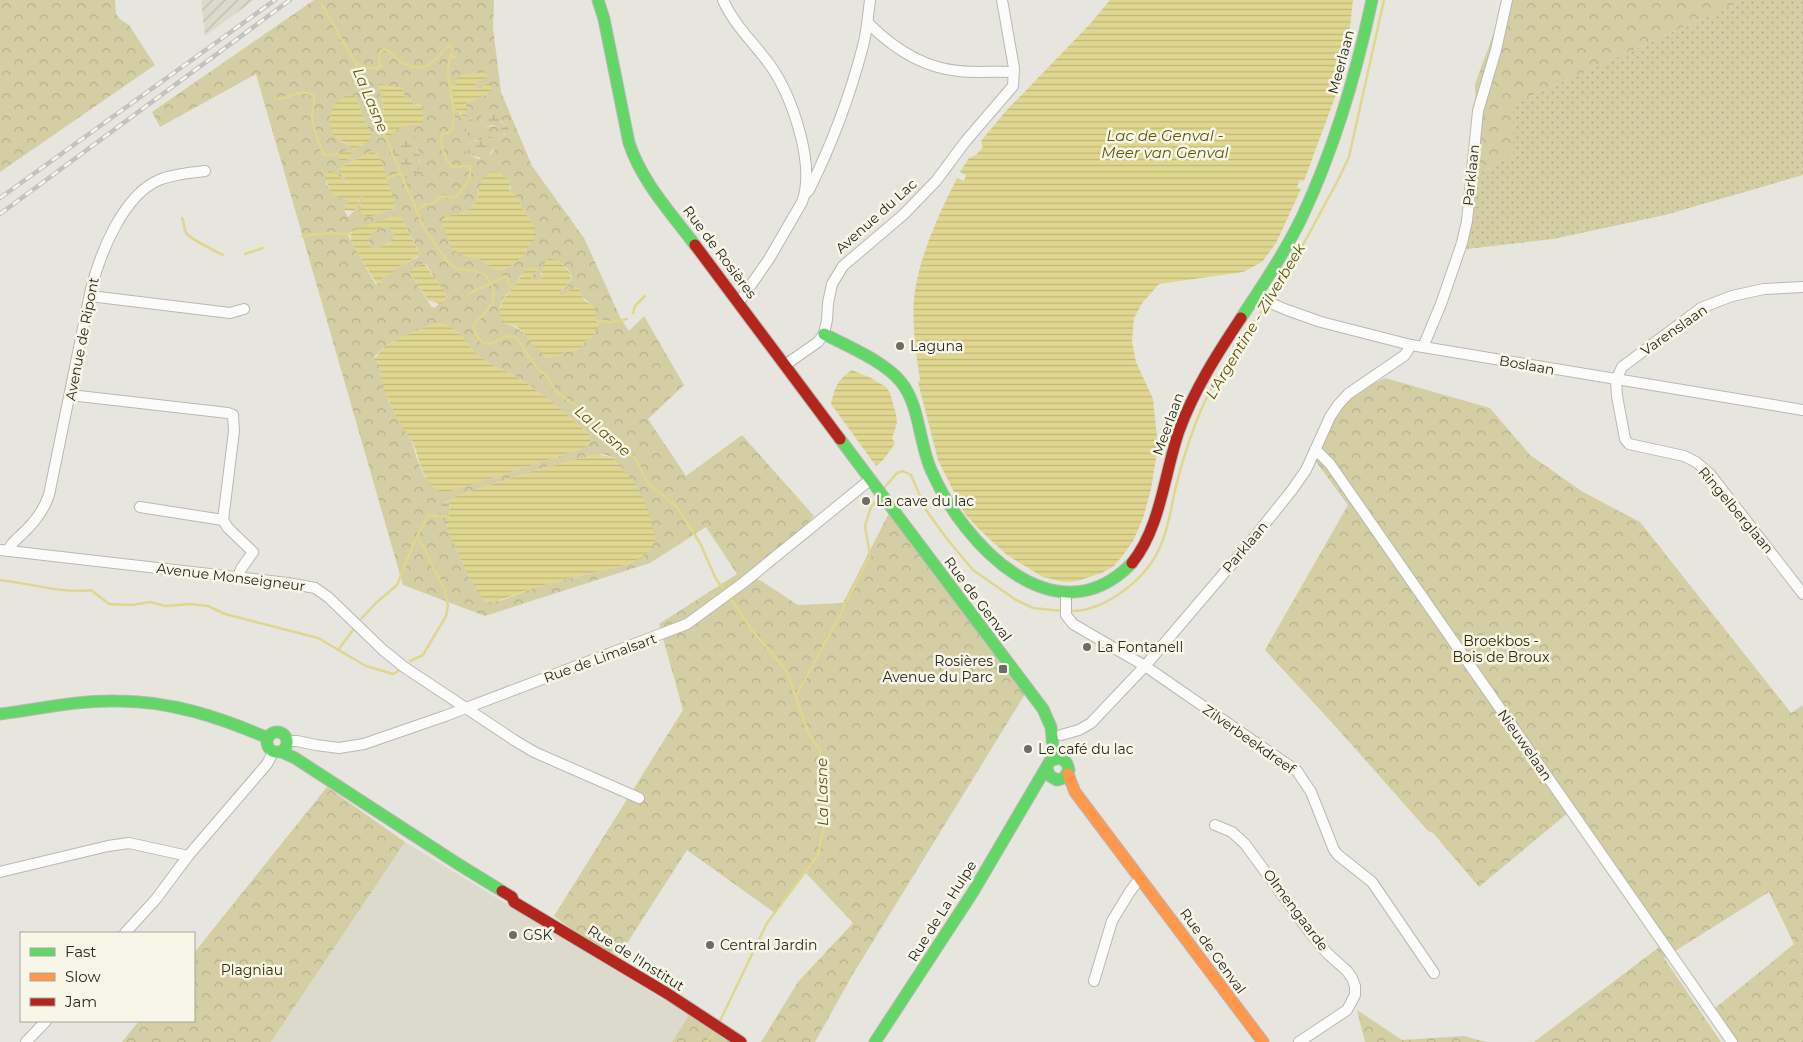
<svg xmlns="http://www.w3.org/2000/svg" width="1803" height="1042" font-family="Montserrat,sans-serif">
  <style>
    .built { fill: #dcdbcb }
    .industrial { fill: url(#industrial-furrows) }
    .grass { fill: url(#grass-dots) }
    .forest { fill: url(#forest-crowns); fill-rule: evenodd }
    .wetland { fill: url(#wetland-marsh) }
    .water { fill: url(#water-rules); fill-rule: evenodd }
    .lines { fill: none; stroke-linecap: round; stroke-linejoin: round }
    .stream { stroke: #dfd68f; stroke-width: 2.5 }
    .street-casing { stroke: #b9b8b2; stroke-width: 12 }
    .fast-casing { stroke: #b9b8b2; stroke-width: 13 }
    .slow-casing { stroke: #b9b8b2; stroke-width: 13 }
    .jam-casing { stroke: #b9b8b2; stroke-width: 13 }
    .street { stroke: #fbfbfa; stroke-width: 10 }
    .fast { stroke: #63d668; stroke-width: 11 }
    .slow { stroke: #ff974d; stroke-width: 11 }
    .jam { stroke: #b3261e; stroke-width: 11 }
    .rail-casing { stroke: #c3c2c0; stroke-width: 4.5 }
    .rail { stroke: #f8f7e7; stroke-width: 2.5; stroke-dasharray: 8; stroke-linecap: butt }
    .poi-dot { fill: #6c6c65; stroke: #f8f7e7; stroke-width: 2 }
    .labels { text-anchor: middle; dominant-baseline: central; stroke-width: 5; stroke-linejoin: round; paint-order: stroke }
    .street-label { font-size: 14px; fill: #2a2a24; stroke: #f8f7e7 }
    .poi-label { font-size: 14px; fill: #2a2a24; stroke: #f8f7e7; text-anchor: start }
    .park-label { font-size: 14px; fill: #332d02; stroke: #f8f7e7 }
    .water-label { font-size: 15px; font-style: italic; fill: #60580b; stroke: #f8f7e7 }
  </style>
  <defs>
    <pattern id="industrial-furrows" width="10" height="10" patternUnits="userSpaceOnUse" patternTransform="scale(1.25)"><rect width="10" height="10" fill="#dcdbcb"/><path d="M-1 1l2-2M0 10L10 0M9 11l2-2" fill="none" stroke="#bdbcae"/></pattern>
    <pattern id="grass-dots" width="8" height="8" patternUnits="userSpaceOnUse" patternTransform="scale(1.25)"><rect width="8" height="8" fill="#d3cea3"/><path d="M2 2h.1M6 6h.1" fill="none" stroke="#b5b18c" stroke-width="1.8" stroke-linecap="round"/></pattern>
    <pattern id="forest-crowns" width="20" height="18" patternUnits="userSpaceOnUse" patternTransform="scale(1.25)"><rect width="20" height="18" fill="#d3cea3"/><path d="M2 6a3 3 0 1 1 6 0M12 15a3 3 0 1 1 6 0" fill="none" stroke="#b5b18c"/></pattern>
    <pattern id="wetland-marsh" width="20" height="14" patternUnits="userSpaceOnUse" patternTransform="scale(1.25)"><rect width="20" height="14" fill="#d3cea3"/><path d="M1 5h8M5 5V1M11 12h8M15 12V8" fill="none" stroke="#b5b18c"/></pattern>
    <pattern id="water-rules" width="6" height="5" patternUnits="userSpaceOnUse" patternTransform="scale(1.25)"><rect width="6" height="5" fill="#dfd68f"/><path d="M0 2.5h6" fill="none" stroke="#c0b87b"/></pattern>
  </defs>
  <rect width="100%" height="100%" fill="#e7e6de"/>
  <!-- built -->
  <polygon class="built" points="405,842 689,1015 672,1042 271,1042"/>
  <!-- industrial -->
  <polygon class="industrial" points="201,0 254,0 205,36"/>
  <!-- grass -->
  <polygon class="grass" points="1744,0 1803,0 1803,175 1665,215 1553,239 1467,249 1477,175 1513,155 1513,104"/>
  <!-- forest -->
  <g class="forest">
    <polygon points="0,0 115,0 116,14 121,20 129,25 155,65 0,172"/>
    <path d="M314 0H494L493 28 501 92 532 166 584 238 621 319 629 331 644 316 684 385 648 419 686 476 742 435 814 516 758 579 798 605 843 603 889 513 1030 686 853 974 815 1042H761L798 982 853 923 805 872 775 913 687 850 615 962 554 916 683 710 659 624 737 574 706 527 650 563 485 616 403 585 256 74 160 127 152 112ZM483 72 481 80 476 82 475 88 481 90 487 83 491 90 486 95 466 103 465 113 466 115 464 118C459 115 458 109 453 108L450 87ZM382 85 402 88 405 96 410 98 414 104H420L423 118 422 125C412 123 401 125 393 131L375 113 383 111 384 105C380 99 382 93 378 86ZM355 97 371 135 364 144 353 150C349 143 342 144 338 139 333 134 331 122 330 115ZM481 119H499L507 127 506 135 501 134V128L498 126 485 127ZM484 137 498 145 491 154 478 159 469 154 474 140H481ZM395 143H415C419 150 418 158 421 166L404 179 390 146ZM372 151 377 153 395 204 393 209 372 216 359 208 363 198 361 196 357 208 348 217 344 210 348 200C338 196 333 194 326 184V181L339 177 340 179 350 183 343 177 340 170 343 166ZM499 173 504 177 511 187 510 191 520 202 521 207 531 221 522 257 513 265 502 270 493 269 481 260 459 253 449 243 448 235 443 226 446 216C461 215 478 209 478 191ZM394 215 401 217 420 254 418 257 394 269 376 285 347 234C362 226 381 223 394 215ZM426 264 447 297 434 308 431 306 409 271ZM563 264C565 267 570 270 571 274 574 282 563 289 558 293L561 296 566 293 581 294 596 311V319L599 322 595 329 594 336 585 341C581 353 573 349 564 353 558 356 554 357 547 358 534 345 524 328 506 324 504 320 500 312 500 308 501 300 506 292 514 289L520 276 525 272 533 273 531 277 533 280 537 281 541 279V273ZM436 323C460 325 462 340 477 354 489 366 506 370 520 379 545 394 567 415 589 434L591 442 584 448 490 479 433 486 424 476 417 459 412 442 389 403 380 373 381 368 374 357 384 347 406 335ZM603 454 615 458 632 563 536 587 503 600 487 602 469 577 440 511 445 502 462 494 533 471 589 456Z"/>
    <polygon points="1506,0 1744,0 1513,104 1513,155 1477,175 1475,84"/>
    <path d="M389 227 394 233 393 240 377 249 371 247C363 235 378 226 389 227Z"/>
    <polygon points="1385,378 1490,408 1530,455 1583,492 1640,522 1791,713 1803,705 1803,1042 1737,1042 1714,1009 1794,944 1769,892 1664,958 1721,1042 1534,1042 1662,945 1569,812 1479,887 1433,833 1428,831 1336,727 1265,650 1348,505 1308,451 1351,395"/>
    <polygon points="327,787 405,842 271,1042 122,1042 139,1021 194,1021 194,953"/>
    <polygon points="1357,1010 1402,1040 1464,1036 1486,1042 1365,1042"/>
    <polygon points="689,1015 729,1042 672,1042"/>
  </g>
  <!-- wetland -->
  <g class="wetland">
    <path d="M490 112 499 116 500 121 509 129 508 134H501V129C497 125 492 124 487 127L483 125 481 116Z"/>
    <polygon points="471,119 476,122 477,130 475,137 470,137 467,135 465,126"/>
    <path d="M410 133 414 134 418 154 421 156 419 161 421 166 413 176 404 179 390 146C399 140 397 138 410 133Z"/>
    <path d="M489 136 492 138 498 145 497 149H493C486 162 477 158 466 152L467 146 472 141 481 140 484 137Z"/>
    <polygon points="453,498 449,502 450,510 447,529 440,511 440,506"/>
  </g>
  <!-- water -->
  <g class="water">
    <path d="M1110 0H1353L1348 45 1341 76 1335 97 1304 181 1300 180 1297 187 1301 189 1276 243 1262 262 1243 272 1159 284 1143 302 1134 318 1132 342 1136 362 1153 399 1158 446 1151 489 1143 518 1133 541 1123 555 1114 566 1102 573 1077 581 1064 582 1043 577 1007 555 980 530 965 514 938 460 918 382 920 380C916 353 910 312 916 285 923 248 940 212 957 178L964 181 966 175 960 172 969 158 976 155 983 147 981 141 1006 111 1090 24Z"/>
    <path d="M483 72H486L488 77 485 79 476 82 475 88 481 90 487 83H490L491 91 486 95 466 103 465 105 468 108 465 113 467 115 464 118C460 115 458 109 453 108L450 87 455 85 456 78 461 75Z"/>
    <path d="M379 84 402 88 405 96 410 98 414 104 422 105 423 125C408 124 397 127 387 139L374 113 382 111 384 105C380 99 382 93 378 86Z"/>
    <path d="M351 94 355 97 371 135 370 140 353 151C349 143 344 143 338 139 321 126 332 98 351 94Z"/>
    <polygon points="347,150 351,150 351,158 340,162 338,154"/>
    <path d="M372 151 375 152 380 157 395 204 393 209 369 217 362 214 359 208 363 198 361 196 357 208 353 211 344 210 348 200 332 195C330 187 323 181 327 172L330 170C339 174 340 181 350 183L339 173 340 168Z"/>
    <path d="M491 172H497L509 180 510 191 519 197 521 207 535 227 536 236 522 257 513 265 501 270 493 269 481 260 459 253 452 249 441 221 446 216C460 215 474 211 478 195 481 183 479 180 491 172Z"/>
    <path d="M394 215 401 217 420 255 394 269 393 273 383 278 382 283 378 286 351 242C351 240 350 236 351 234 353 227 386 220 394 215ZM389 227 394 233 393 240 377 249 371 247C363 235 378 226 389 227Z"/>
    <path d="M548 259 559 260 571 274 570 282 558 293 559 295 561 296 577 286 585 301 596 308V319L599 325 598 329 595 330 594 336 585 341C581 353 573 349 564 353 558 356 554 358 547 358 543 353 537 349 533 345 527 339 525 332 517 327 512 324 504 325 501 318 497 308 505 292 514 289 519 279 522 271 533 266L537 268 536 272 531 277 533 280H539L541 279 543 265Z"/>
    <polygon points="424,263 446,294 446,300 440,304 428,300 409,271"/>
    <path d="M436 323C460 325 462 340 477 354 489 366 506 370 520 379 545 394 567 415 589 434L591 442 584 448 490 479 447 492C422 491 420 457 412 441 409 437 406 433 403 428 395 415 388 401 383 386 379 376 383 366 374 359L384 347 406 335Z"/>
    <path d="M852 370 871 378 886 387 890 393 896 414 897 423 892 438 895 444C889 451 884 461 876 466L831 404C835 387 837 380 852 370Z"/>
    <polygon points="596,454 614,458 636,485 648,510 656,539 649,552 632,563 536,587 495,602 484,601 469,577 447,529 450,510 449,502 453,498 462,494 533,471"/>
  </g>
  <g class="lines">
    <!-- stream -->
    <g class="stream">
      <polyline points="322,5 354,61 376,115"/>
      <polyline points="451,56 456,57"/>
      <path d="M356 62 363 67 377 69 381 65 379 61 380 51 384 49C391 52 394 56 399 61 402 63 406 64 410 66 427 73 437 58 448 46L452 47 453 49C451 56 447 64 448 72 449 89 459 117 450 132L442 134C439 144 445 161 453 167L470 166V179L455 198 442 196 430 205 426 204 417 210"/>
      <path d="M276 99C291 99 298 88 313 95 316 103 312 107 312 115 312 128 319 142 323 154L329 156 338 154"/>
      <path d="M381 127 424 228 447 261C457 274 471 267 483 274 492 280 496 293 492 303 487 313 478 318 473 327 481 348 488 348 505 336L517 338 536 367 547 376 555 391 582 410 606 430 635 458 648 483 677 507 700 543 716 579 725 591"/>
      <polyline points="387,178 402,173"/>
      <path d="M182 218C185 223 183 230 187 234 194 241 213 250 223 255"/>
      <polyline points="302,236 329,233 351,234"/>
      <polyline points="245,254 263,248"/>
      <polyline points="468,294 504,277 508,278 508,283 514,289"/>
      <polyline points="1270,299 1284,280 1337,182 1349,157 1384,0"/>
      <polyline points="633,313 635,306 645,296"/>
      <polyline points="599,322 601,321 609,322 627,319"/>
      <polyline points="884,488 897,473 903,471 911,475 926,510 947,539 973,570 1016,600 1033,608 1062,611"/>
      <path d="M0 580C29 583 63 594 91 590L109 604 132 605 150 602 165 606 191 604 208 606 225 614 318 638 366 666 393 674 398 671"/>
      <path d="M1068 611C1102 613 1144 581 1158 551 1169 530 1171 505 1177 482 1185 452 1195 420 1209 393 1225 361 1247 332 1267 304"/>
      <polyline points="361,619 376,603 397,585 414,542 428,515 448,517"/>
      <polyline points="338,650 353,630"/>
      <polyline points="410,661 423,655 446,616 448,606 445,591 418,537"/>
      <polyline points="796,696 837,621 870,555 865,526 871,507 878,499"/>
      <polyline points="720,1021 767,923 818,855 824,825 820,750 809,735 788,674 778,660 751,629 729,596"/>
      <polyline points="707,1042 715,1031"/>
    </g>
    <!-- street casing -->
    <g class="street-casing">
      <g id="street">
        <path d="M723 0C734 25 754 43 770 65 792 96 816 165 802 202L769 259 739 302"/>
        <path d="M868 23C892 47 923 68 959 71 977 73 995 71 1013 72"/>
        <path d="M805 194 809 190C832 144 850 96 863 46 867 31 868 15 870 0"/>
        <polyline points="1803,287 1764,289 1732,296 1701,308 1622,367 1616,380 1617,396 1625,439 1629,444 1684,456 1696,462 1710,474 1803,594"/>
        <polyline points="1258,293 1275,305 1287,310 1321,322 1411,345 1803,410"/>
        <polyline points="90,296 230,313 244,309"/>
        <polyline points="1423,347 1441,304 1462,243 1467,221 1478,111 1496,50 1507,0"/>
        <polyline points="785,365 818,342 824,334 827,320 828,303 832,284 843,266 903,215 936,181 965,142 1013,86 1014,68 1002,0"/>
        <polyline points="70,395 228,413 233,415 234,431 223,520 140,507"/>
        <polyline points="1316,450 1330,464 1732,1042"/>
        <polyline points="223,520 228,528 253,552 241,569 238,577"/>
        <polyline points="0,550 288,583 315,588 328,597 383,650 404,667 514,740 534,752 639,798"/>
        <path d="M8 551C11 543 15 541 21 535 32 525 44 510 49 495L91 289C100 254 123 195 159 180 173 174 190 173 205 171"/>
        <polyline points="1066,593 1066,615 1073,624 1145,666 1297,771 1311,792 1334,850 1338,855 1372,882 1434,973"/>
        <polyline points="1061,735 1079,730 1091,723 1145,666 1248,545 1292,490 1306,470 1330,417 1338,405 1348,394 1405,355 1411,345"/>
        <polyline points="288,741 297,741 316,745 339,748 364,744 445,716 687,624 743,583 871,479"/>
        <polyline points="1215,825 1232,832 1245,844 1311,934 1327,953 1347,971 1352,978 1355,986 1355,995 1347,1010 1299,1042"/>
        <polyline points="0,872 108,846 129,843 188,856"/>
        <polyline points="125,933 156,899 188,856 267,764 273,752"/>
        <polyline points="1094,981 1112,921 1129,893 1140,878"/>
        <polyline points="26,1042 46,1021"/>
      </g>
    </g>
    <!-- fast casing -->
    <g class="fast-casing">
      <g id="fast">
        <path d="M598 0 604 19 629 143C642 182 671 213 695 245"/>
        <path d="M1241 318C1263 285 1285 252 1302 217 1335 147 1356 75 1372 0"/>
        <path d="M824 334C848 346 885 362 901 382 920 405 919 445 932 472 963 543 1055 642 1132 563"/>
        <polyline points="840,439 1043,709 1051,727 1054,759"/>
        <path d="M0 714C39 709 78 700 117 701 171 701 219 717 268 738"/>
        <circle cx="277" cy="742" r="10"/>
        <polyline points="282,752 295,758 458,864 502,891"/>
        <path d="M875 1042 973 892 1050 761C1060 756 1067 759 1069 770L1064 778 1057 780 1050 776 1047 769"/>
      </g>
    </g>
    <!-- slow casing -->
    <g class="slow-casing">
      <polyline id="slow" points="1068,774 1075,792 1263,1042"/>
    </g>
    <!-- jam casing -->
    <g class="jam-casing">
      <g id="jam">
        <polyline points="695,245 840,439"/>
        <path d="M1132 563C1161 527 1164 474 1179 431 1194 390 1217 354 1241 318"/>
        <polyline points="502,891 512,897 514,902 668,994 741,1042"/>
      </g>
    </g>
    <!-- street -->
    <use href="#street" class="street"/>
    <!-- fast -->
    <use href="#fast" class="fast"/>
    <!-- slow -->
    <use href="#slow" class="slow"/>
    <!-- jam -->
    <use href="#jam" class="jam"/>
    <!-- rail casing -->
    <g class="rail-casing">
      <g id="rail">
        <polyline points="0,198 275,0"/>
        <polyline points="0,214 290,0"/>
      </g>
    </g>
    <!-- rail -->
    <use href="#rail" class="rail"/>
  </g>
  <!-- markers -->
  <g class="poi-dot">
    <circle cx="900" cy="346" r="5"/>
    <circle cx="866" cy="501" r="5"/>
    <circle cx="1087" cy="647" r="5"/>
    <rect x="998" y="664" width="10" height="10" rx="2.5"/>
    <circle cx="1028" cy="749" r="5"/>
    <circle cx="513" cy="935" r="5"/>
    <circle cx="710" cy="945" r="5"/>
  </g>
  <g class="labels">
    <!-- street labels -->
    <g class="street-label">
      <text transform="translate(1341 62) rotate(-75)">Meerlaan</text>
      <text transform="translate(1471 175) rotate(-84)">Parklaan</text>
      <text transform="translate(876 216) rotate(-42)">Avenue du Lac</text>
      <text transform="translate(720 252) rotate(53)">Rue de Rosières</text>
      <text transform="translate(1674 330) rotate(-35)">Varenslaan</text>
      <text transform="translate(82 339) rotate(-79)">Avenue de Ripont</text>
      <text transform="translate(1527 365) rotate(10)">Boslaan</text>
      <text transform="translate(1168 424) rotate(-70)">Meerlaan</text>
      <text transform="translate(1736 510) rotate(50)">Ringelberglaan</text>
      <text transform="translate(1245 547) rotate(-50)">Parklaan</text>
      <text transform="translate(231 577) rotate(7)">Avenue Monseigneur</text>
      <text transform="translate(978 599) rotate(53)">Rue de Genval</text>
      <text transform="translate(600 658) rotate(-20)">Rue de Limalsart</text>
      <text transform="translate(1249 739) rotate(35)">Zilverbeekdreef</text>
      <text transform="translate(1525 745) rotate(55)">Nieuwelaan</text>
      <text transform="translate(1296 910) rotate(53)">Olmengaarde</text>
      <text transform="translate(942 911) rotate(-58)">Rue de La Hulpe</text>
      <text transform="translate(1213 951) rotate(54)">Rue de Genval</text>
      <text transform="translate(636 958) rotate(32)">Rue de l'Institut</text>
    </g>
    <!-- poi labels -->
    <g class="poi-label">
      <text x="910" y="346">Laguna</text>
      <text x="876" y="501">La cave du lac</text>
      <text x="1097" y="647">La Fontanell</text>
      <text x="993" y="661" text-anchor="end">Rosières<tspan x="993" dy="16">Avenue du Parc</tspan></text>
      <text x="1038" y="749">Le café du lac</text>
      <text x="523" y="935">GSK</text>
      <text x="720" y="945">Central Jardin</text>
    </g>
    <!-- park labels -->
    <g class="park-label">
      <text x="1501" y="641">Broekbos -<tspan x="1501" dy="16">Bois de Broux</tspan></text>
      <text x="252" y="970">Plagniau</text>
    </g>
    <!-- water labels -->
    <g class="water-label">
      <text transform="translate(371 100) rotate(67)">La Lasne</text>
      <text x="1165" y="135">Lac de Genval -<tspan x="1165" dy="17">Meer van Genval</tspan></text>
      <text transform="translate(1255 321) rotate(-59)">L'Argentine - Zilverbeek</text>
      <text transform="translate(603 431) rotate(41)">La Lasne</text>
      <text transform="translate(822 792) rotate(-91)">La Lasne</text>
    </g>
  </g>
  <!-- legend -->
  <rect x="20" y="932" width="175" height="90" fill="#f8f7e7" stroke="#a6a599"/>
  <rect x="30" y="948" width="25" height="8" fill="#63d668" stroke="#a6a599"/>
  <text x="65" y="957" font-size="15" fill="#2a2a24">Fast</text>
  <rect x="30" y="973" width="25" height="8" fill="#ff974d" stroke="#a6a599"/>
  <text x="65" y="982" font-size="15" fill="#2a2a24">Slow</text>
  <rect x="30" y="998" width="25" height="8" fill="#b3261e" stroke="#a6a599"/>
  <text x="65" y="1007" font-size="15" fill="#2a2a24">Jam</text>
</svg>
